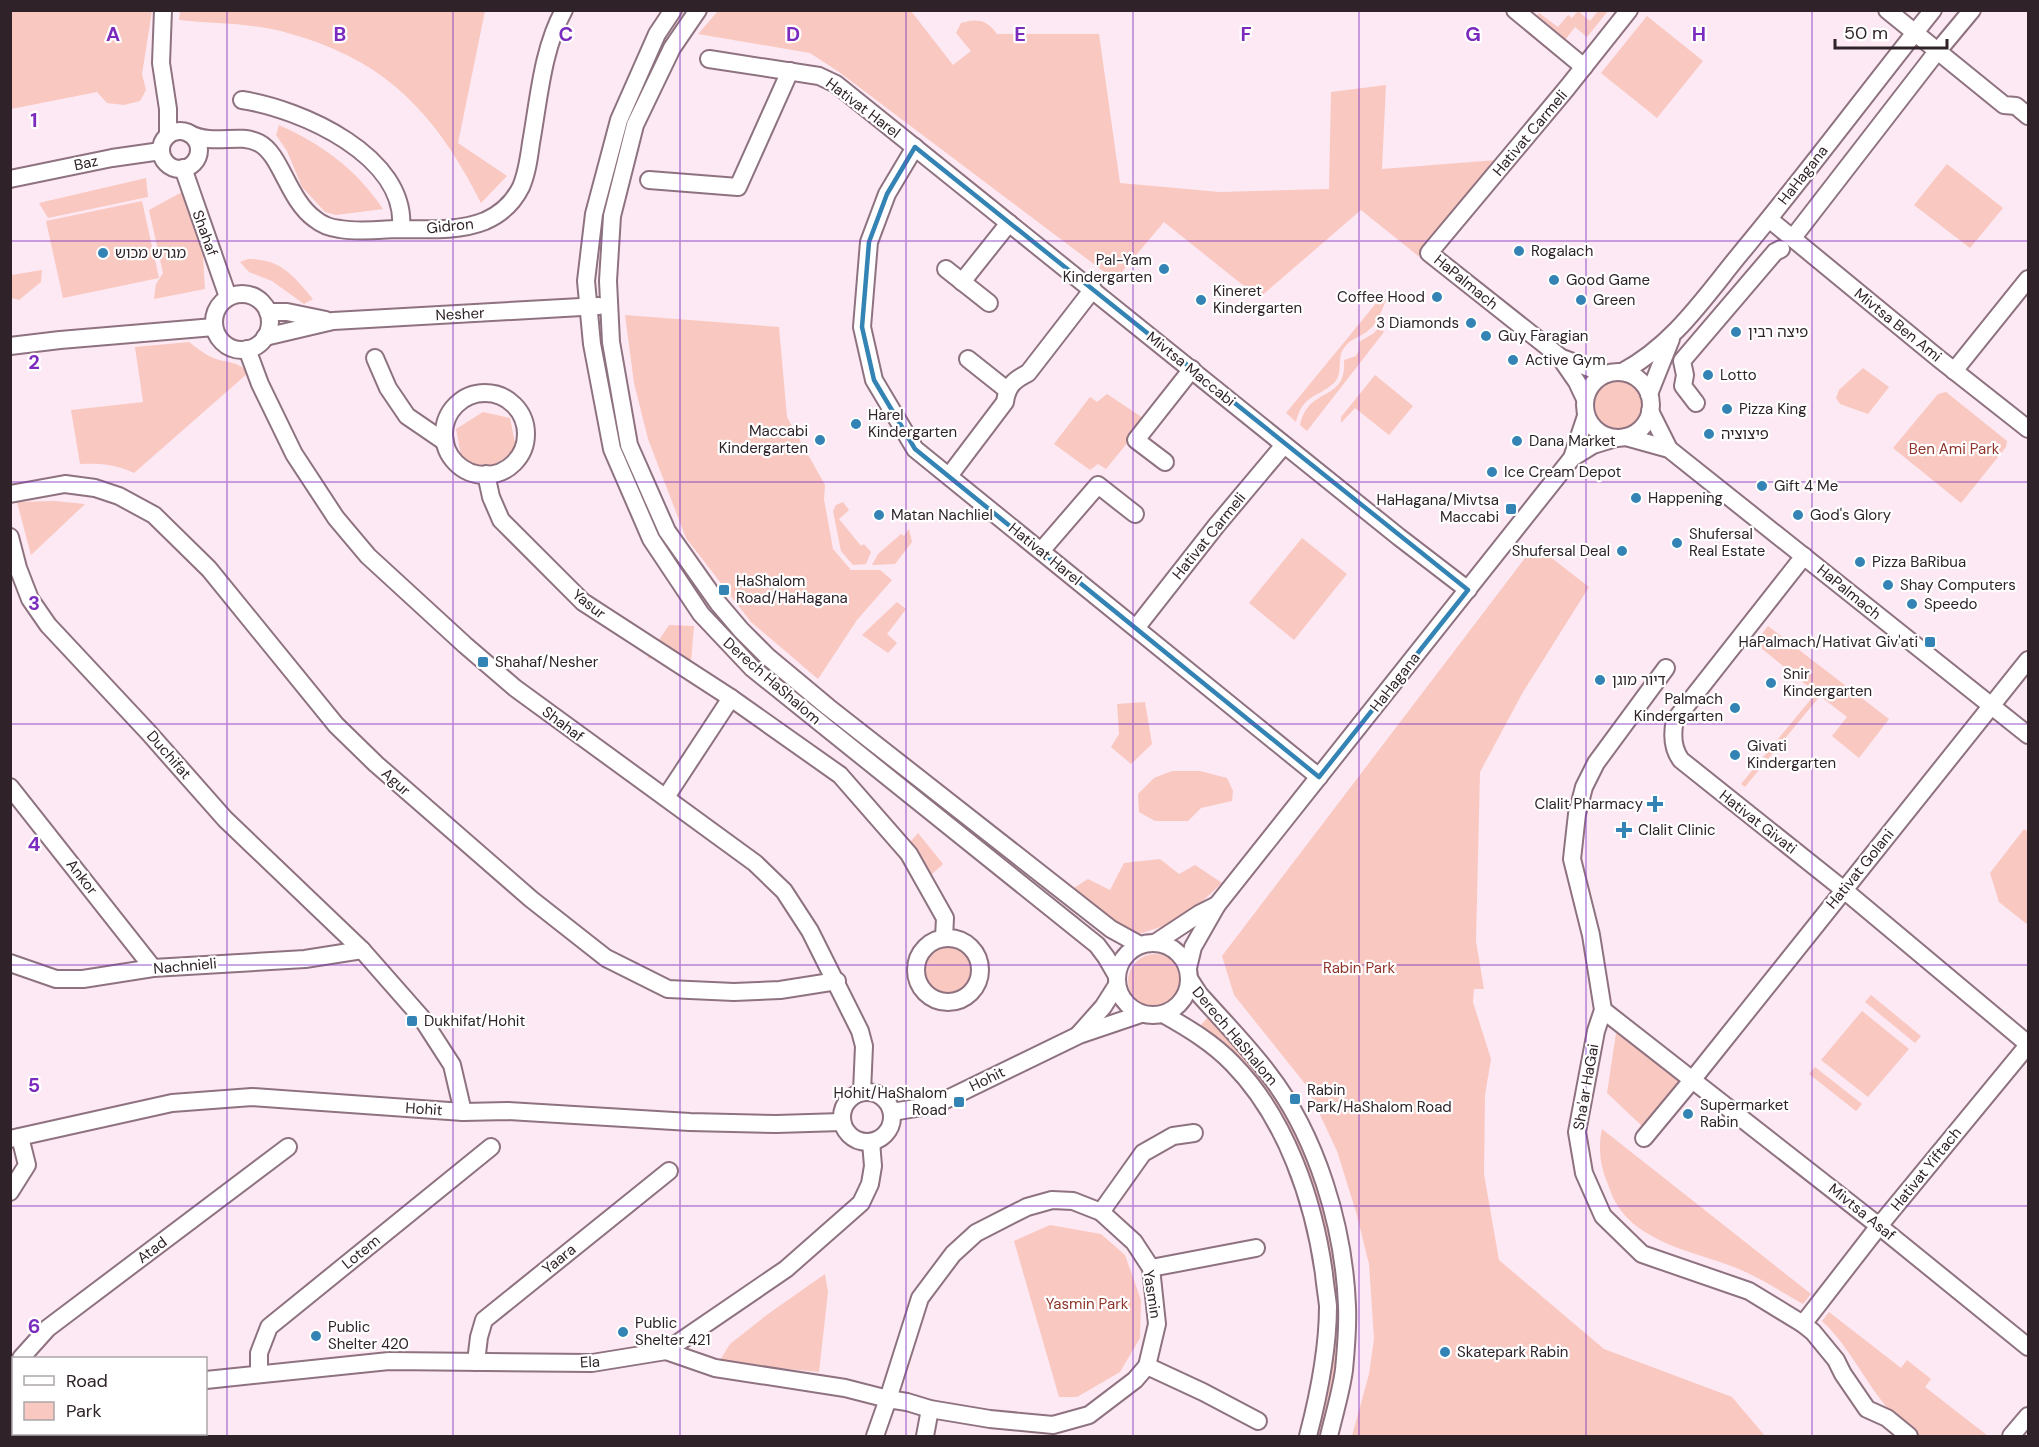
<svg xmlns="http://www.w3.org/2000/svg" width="2039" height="1447" font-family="'DM Sans','Noto Sans Hebrew',sans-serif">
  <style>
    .green { fill: #f9c8c1 }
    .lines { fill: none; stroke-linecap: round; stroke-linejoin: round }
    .minor-casing { stroke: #8e7280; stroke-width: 20 }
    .minor { stroke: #fff; stroke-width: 16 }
    .marked { fill: none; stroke: #3384b5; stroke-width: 4.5; stroke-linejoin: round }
    .grid { fill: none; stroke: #7b2cbf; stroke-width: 1.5; stroke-opacity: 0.55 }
    .poi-dot { fill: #3384b5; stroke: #fff; stroke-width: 2 }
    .labels { text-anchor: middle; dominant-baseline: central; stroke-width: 4.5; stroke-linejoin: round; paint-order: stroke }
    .street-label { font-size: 15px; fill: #2f2329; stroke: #fff }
    .poi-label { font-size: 15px; fill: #2f2329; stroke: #fff; text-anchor: start }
    .park-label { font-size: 15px; fill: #8f342b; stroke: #fff }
    .grid-label { font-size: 20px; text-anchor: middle; font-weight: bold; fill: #7b2cbf; stroke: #fff; stroke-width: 4.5; stroke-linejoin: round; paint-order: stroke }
  </style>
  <rect width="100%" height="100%" fill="#fde9f3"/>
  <!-- green -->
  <g class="green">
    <polygon points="10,11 152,11 142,74 146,90 140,101 124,105 107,103 97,92 11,109"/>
    <path d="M180 11H485L458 143 507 176 481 203C443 128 400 73 319 43 302 37 284 31 266 28 237 23 208 23 179 20Z"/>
    <path d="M718 11H911L953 65 971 51 956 33 961 23C978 18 987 20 997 34H1099L1120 183 1220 192 1329 189 1331 92 1386 85 1382 169 1497 160 1422 259 1361 210 1259 298 1164 222 1115 280 839 72 810 53 698 34Z"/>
    <polygon points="1578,11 1590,21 1598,11 1608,11 1587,37 1575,27 1565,40 1536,17 1539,13 1558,27 1568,15 1572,18"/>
    <polygon points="1647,16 1703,61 1657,118 1601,73"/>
    <path d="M279 125C322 144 357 170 383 209L336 215 325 212 302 187 287 151 276 135Z"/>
    <polygon points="1947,164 2003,208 1970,248 1914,205"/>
    <polygon points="146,178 148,197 48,218 39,203"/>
    <polygon points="182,192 203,256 205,289 154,299 156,284 163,273 149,210"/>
    <polygon points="142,201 159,278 63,298 46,221"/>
    <path d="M248 259C281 259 293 275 313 299L304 304 272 281 249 272 240 262Z"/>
    <polygon points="42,270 41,282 19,300 11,298 11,275"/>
    <path d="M1382 296 1386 300C1382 310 1378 322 1370 329 1362 337 1350 338 1344 348 1336 359 1344 373 1334 383 1317 398 1302 395 1296 422L1286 413Z"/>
    <polygon points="625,315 779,327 787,417 825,485 824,499 833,549 851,570 880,570 892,580 857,620 818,679 751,622 686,538 648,439 634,383"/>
    <path d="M1379 327 1384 332 1307 431 1300 425C1309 385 1347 403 1344 360L1356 356 1359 350V342L1374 333Z"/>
    <path d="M189 342C197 348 204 354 213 358 226 363 239 361 248 373L134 473C115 464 100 463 80 464L71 410 143 402 135 347Z"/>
    <polygon points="1863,368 1889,387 1868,414 1840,404 1836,398 1839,390"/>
    <polygon points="1375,375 1413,406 1389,435 1355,408 1341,423 1341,417"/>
    <circle cx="1618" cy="406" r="26"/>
    <polygon points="1946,392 2007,441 2006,447 1961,503 1893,448 1938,394"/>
    <polygon points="1107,394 1146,420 1106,469 1098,464 1090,470 1054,444 1090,397 1097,402"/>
    <path d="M483 412 510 418 516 448C497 466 488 470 462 461L456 429Z"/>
    <polygon points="55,501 85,504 31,555 17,502"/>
    <polygon points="843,502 849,510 839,519 861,546 864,544 871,552 866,564 853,565 841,551 833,511 836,505"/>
    <polygon points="909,529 912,542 895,564 872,565 878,554 901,534 904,536"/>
    <polygon points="1302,538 1347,574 1294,640 1249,603"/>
    <polygon points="1535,545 1589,587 1523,692 1480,772 1476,941 1484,989 1474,989 1473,1002 1491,1059 1485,1095 1484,1174 1499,1260 1604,1349 1732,1397 1765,1436 1352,1436 1369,1374 1374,1339 1369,1264 1356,1212 1337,1151 1306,1085 1234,995 1222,956"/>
    <polygon points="897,602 906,609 887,634 897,643 888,653 862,635"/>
    <polygon points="669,625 694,626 691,662 647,658"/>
    <polygon points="1768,626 1889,719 1859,758 1832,736 1847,717 1820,696 1745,787 1741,784 1816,693 1755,643"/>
    <polygon points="1145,702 1152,744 1131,764 1111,747 1119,734 1117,704"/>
    <polygon points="1172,771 1200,771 1227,778 1233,791 1232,801 1201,808 1188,821 1155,821 1139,812 1138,794 1154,778"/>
    <polygon points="2024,829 2028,832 2028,925 1999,902 1990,873"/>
    <polygon points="918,833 943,864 918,887 898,856"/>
    <polygon points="1160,859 1179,874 1195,865 1222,883 1182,920 1139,934 1095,909 1074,888 1088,879 1110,890 1124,863"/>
    <path d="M955 944C975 954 974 958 975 980 959 997 950 996 930 989L920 969C929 949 933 946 955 944Z"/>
    <circle cx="1155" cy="981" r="27"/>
    <polygon points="1871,995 1921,1036 1915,1043 1865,1002"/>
    <polygon points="1862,1011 1909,1049 1868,1097 1821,1060"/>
    <path d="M1210 1015C1218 1025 1224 1035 1232 1045 1242 1056 1253 1067 1262 1079 1320 1163 1350 1267 1336 1369 1333 1392 1327 1414 1322 1436H1315L1325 1392 1323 1228 1226 1046 1200 1026Z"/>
    <polygon points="1616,1033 1679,1081 1643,1127 1607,1093"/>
    <polygon points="1815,1067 1862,1104 1856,1111 1809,1074"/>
    <path d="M1602 1129 1811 1294 1803 1304C1780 1291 1759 1277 1734 1267 1695 1252 1639 1243 1616 1203 1612 1197 1610 1189 1607 1182 1600 1165 1598 1147 1602 1129Z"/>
    <polygon points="1050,1225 1101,1234 1125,1255 1141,1300 1140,1338 1120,1372 1077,1397 1059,1397 1014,1241"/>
    <polygon points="825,1274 828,1292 819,1372 719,1362 730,1344 768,1314"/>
    <path d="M1829 1312 1901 1368 1907 1360 1931 1379 1925 1387 1988 1436H1920C1875 1410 1859 1355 1822 1321Z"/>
  </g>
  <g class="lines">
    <!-- minor casing -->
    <g class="minor-casing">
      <g id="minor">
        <polyline points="163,10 161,63 168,109 168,135"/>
        <polyline points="673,10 657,34 619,120 594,214 586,281 592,344 612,449 651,539 701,614 752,668 1097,945 1106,957 1117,976"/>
        <polyline points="698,10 672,48 635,125 612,216 608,281 611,342 629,445 667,531 718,603 741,630 768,657 828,707 1111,929 1140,945"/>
        <polyline points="1515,10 1584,67"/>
        <polyline points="1887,10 2004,105 2016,106 2028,116"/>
        <polyline points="1942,46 1972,10"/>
        <polyline points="709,59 819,76 836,84 1399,537 1468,590"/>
        <path d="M242 100C301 109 408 156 401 229"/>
        <circle cx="180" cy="150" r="19"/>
        <path d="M188 133C215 147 237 132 259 143 281 154 288 200 315 219 322 225 331 228 340 229 358 232 377 230 395 229 424 229 458 232 485 221 501 214 513 203 521 187 527 173 529 158 531 143 539 99 542 50 564 10"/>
        <polyline points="915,147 887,194 869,242 862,327 874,380 915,449 1319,777"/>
        <polyline points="183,168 228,297"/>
        <polyline points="10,179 112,158 161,151"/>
        <polyline points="649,180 738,187 790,71"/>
        <polyline points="1769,219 1938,358 2028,429"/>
        <polyline points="1795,235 1932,58"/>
        <polyline points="946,269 989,303"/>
        <polyline points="962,282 1009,223"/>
        <circle cx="242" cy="322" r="28"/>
        <polyline points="268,312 287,312 326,320"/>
        <polyline points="265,337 333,321 599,306"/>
        <polyline points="10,346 60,340 214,327"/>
        <polyline points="247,349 260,384 294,454 336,518 368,556 465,645 515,688 755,863 784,891 810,931 860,1031 864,1046 862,1092"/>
        <polyline points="1559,357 1606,374"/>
        <polyline points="375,358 388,388 407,416 445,442"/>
        <polyline points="968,359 1007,390"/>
        <polyline points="1954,371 2028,279"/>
        <path d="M1622 372C1673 345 1704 298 1740 254 1806 175 1868 91 1933 10"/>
        <circle cx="1618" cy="405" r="33"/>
        <circle cx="485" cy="434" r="41"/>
        <polyline points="1649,394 1671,339"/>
        <polyline points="1585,399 1577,382 1559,356 1429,253 1567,88 1629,10"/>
        <polyline points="1696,403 1683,386 1685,375 1682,361 1775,252 1781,249"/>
        <polyline points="1650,411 1669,449"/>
        <polyline points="1626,437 1669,449 2028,735"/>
        <polyline points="1572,458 1586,416"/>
        <polyline points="1165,462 1136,440 1192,369"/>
        <polyline points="486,474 491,497 501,520 583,602 731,698"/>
        <path d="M949 476 1005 402C1007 386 1014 380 1028 373L1093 289"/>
        <polyline points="10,494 65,484 95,488 119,496 154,515 209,569 336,725 376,764 531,899 606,958 668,989 734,992 780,990 837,981"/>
        <polyline points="10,537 18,568 30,599 48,625 149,733 225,819 362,950 421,1017 452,1065 463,1112"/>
        <polyline points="1041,551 1098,485 1135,514"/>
        <path d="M1804 556 1675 720C1672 734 1672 748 1681 760L1844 890 2028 1044"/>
        <polyline points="1136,628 1216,526 1284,445"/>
        <polyline points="1666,668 1596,763 1584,787 1577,814 1572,859 1591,935 1603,1010 1596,1031 1577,1132 1584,1173 1603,1216 1642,1254 1749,1291 1803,1324 1813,1332 1836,1360 1843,1374 1867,1409 1887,1418 1909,1436"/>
        <polyline points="10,787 153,968"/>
        <polyline points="666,797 731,698 840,775 909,854 945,918 944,938"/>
        <circle cx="948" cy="970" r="32"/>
        <circle cx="1153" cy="979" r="36"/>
        <polyline points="1155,943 1199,914 1217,905"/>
        <polyline points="10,963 56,979 83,979 153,968 305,959 362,950"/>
        <polyline points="1188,968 1193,947 1217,905 1572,458 1593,445 1616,438"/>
        <path d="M1190 980 1199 994C1222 1020 1247 1045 1268 1073 1317 1136 1344 1227 1347 1306 1348 1327 1346 1349 1344 1370 1341 1392 1334 1415 1329 1436"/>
        <polyline points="1603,1010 1879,1226 2028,1347"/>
        <path d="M1163 1014C1188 1028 1213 1043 1233 1064 1286 1118 1314 1201 1324 1274 1325 1285 1327 1296 1328 1306 1328 1350 1319 1394 1308 1436"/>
        <polyline points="1079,1034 1103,1007 1117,985"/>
        <circle cx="867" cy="1117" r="25"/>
        <polyline points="892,1112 935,1105 1079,1035 1141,1014"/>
        <polyline points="1644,1138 1693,1079 2028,660"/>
        <polyline points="10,1139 172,1103 252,1097 463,1112 508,1111 690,1122 776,1124 842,1122"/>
        <polyline points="10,1192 27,1165 20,1137"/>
        <polyline points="1101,1212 1143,1153 1173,1136 1194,1133"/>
        <polyline points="1151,1268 1256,1248"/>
        <polyline points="1803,1324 1879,1226 2028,1045"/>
        <polyline points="666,1351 715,1368 845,1388 888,1399 907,1402 930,1409 990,1419 1053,1425 1089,1415 1135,1380 1147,1366 1157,1324 1151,1268 1134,1242 1101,1212 1073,1201 1052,1200 1027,1207 976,1233 953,1254 920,1298 888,1399 875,1436"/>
        <polyline points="21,1358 48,1328 288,1147"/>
        <polyline points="476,1362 479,1337 484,1320 669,1171"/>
        <polyline points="1147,1366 1203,1392 1258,1421"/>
        <polyline points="259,1373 259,1353 269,1327 491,1147"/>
        <polyline points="206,1380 389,1361 592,1363 666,1351 786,1269 861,1203 870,1184 873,1166 871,1142"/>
        <polyline points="10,1383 14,1372"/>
        <polyline points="10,1414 14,1413"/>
        <polyline points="925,1436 930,1409"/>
        <polyline points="2011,1436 2028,1416"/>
      </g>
    </g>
    <!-- minor -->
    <use href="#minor" class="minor"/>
  </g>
  <!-- marked area -->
  <path class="marked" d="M915 147 1468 590 1319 777 915 449 874 380 862 327 869 242 887 194Z"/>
  <!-- grid -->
  <path class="grid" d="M227 10V1436M453 10V1436M680 10V1436M906 10V1436M1133 10V1436M1359 10V1436M1586 10V1436M1812 10V1436M10 241H2028M10 482H2028M10 724H2028M10 965H2028M10 1206H2028"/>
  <!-- markers -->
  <g class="poi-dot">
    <circle cx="1519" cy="251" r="6"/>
    <circle cx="103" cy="253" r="6"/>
    <circle cx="1164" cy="269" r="6"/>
    <circle cx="1554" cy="280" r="6"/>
    <circle cx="1437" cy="297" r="6"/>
    <circle cx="1201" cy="300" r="6"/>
    <circle cx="1581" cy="300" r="6"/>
    <circle cx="1471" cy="323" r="6"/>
    <circle cx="1736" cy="332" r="6"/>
    <circle cx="1486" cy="336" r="6"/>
    <circle cx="1513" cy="360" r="6"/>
    <circle cx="1708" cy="375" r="6"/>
    <circle cx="1727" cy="409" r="6"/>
    <circle cx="856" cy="424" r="6"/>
    <circle cx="1709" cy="434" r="6"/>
    <circle cx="820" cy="440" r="6"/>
    <circle cx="1517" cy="441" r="6"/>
    <circle cx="1492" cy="472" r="6"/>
    <circle cx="1762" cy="486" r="6"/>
    <circle cx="1636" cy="498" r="6"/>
    <rect x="1505" y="503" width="12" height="12" rx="3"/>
    <circle cx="879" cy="515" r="6"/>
    <circle cx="1798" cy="515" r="6"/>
    <circle cx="1677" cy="543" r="6"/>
    <circle cx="1622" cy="551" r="6"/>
    <circle cx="1860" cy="562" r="6"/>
    <circle cx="1888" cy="585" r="6"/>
    <rect x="718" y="584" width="12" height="12" rx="3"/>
    <circle cx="1912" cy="604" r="6"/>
    <rect x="1924" y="636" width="12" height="12" rx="3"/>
    <rect x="477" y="656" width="12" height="12" rx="3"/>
    <circle cx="1600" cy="680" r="6"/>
    <circle cx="1771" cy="683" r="6"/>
    <circle cx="1735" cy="708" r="6"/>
    <circle cx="1735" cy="755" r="6"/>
    <path d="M1652 795h6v6h6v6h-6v6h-6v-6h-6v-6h6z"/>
    <path d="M1621 821h6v6h6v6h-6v6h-6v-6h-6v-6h6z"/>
    <rect x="406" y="1015" width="12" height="12" rx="3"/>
    <rect x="1289" y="1093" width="12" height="12" rx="3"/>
    <rect x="953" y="1096" width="12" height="12" rx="3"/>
    <circle cx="1688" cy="1114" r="6"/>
    <circle cx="623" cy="1332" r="6"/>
    <circle cx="316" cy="1336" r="6"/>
    <circle cx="1445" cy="1352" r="6"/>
  </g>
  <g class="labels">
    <!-- street labels -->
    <g class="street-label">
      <text transform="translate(863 108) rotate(37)">Hativat Harel</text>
      <text transform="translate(1530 133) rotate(-50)">Hativat Carmeli</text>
      <text transform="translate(86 163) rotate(-12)">Baz</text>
      <text transform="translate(1803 175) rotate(-52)">HaHagana</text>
      <text transform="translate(450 226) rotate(-6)">Gidron</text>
      <text transform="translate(205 233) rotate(70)">Shahaf</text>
      <text transform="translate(1466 282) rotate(39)">HaPalmach</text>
      <text transform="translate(460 314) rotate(-3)">Nesher</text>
      <text transform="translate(1898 325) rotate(39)">Mivtsa Ben Ami</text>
      <text transform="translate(1191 369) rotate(39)">Mivtsa Maccabi</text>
      <text transform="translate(1209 536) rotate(-51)">Hativat Carmeli</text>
      <text transform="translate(1045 554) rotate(39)">Hativat Harel</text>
      <text transform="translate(1849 592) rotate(39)">HaPalmach</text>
      <text transform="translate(589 604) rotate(38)">Yasur</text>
      <text transform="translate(772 681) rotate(41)">Derech HaShalom</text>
      <text transform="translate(1395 682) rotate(-52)">HaHagana</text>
      <text transform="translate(563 724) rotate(37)">Shahaf</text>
      <text transform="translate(169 755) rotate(49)">Duchifat</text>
      <text transform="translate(396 782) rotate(42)">Agur</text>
      <text transform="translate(1758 822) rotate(38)">Hativat Givati</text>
      <text transform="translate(1860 869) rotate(-51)">Hativat Golani</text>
      <text transform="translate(82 877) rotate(52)">Ankor</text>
      <text transform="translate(185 966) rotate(-5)">Nachnieli</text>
      <text transform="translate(1235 1036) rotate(50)">Derech HaShalom</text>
      <text transform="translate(987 1079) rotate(-26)">Hohit</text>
      <text transform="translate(1586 1087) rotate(-80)">Sha'ar HaGai</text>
      <text transform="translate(424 1109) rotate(4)">Hohit</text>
      <text transform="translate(1926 1169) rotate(-51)">Hativat Yiftach</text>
      <text transform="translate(1862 1212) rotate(39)">Mivtsa Asaf</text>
      <text transform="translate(152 1250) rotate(-37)">Atad</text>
      <text transform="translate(361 1252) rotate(-39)">Lotem</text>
      <text transform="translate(559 1259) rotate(-39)">Yaara</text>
      <text transform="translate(1152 1294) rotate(81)">Yasmin</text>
      <text transform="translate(590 1362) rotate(-3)">Ela</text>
    </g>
    <!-- poi labels -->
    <g class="poi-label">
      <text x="1531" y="251">Rogalach</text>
      <text x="115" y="253">מגרש מכוש</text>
      <text x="1152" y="260" text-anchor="end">Pal-Yam<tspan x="1152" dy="17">Kindergarten</tspan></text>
      <text x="1566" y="280">Good Game</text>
      <text x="1213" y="291">Kineret<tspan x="1213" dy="17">Kindergarten</tspan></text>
      <text x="1425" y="297" text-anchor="end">Coffee Hood</text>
      <text x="1593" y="300">Green</text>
      <text x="1459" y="323" text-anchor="end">3 Diamonds</text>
      <text x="1748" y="332">פיצה רבין</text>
      <text x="1498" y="336">Guy Faragian</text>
      <text x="1525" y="360">Active Gym</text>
      <text x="1720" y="375">Lotto</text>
      <text x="1739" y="409">Pizza King</text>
      <text x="868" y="415">Harel<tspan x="868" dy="17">Kindergarten</tspan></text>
      <text x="808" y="431" text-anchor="end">Maccabi<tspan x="808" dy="17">Kindergarten</tspan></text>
      <text x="1721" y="434">פיצוציה</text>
      <text x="1529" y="441">Dana Market</text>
      <text x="1504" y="472">Ice Cream Depot</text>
      <text x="1774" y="486">Gift 4 Me</text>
      <text x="1648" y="498">Happening</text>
      <text x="1499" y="500" text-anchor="end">HaHagana/Mivtsa<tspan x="1499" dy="17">Maccabi</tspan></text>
      <text x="891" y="515">Matan Nachliel</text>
      <text x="1810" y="515">God's Glory</text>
      <text x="1689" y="534">Shufersal<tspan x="1689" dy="17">Real Estate</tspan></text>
      <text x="1610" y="551" text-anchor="end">Shufersal Deal</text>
      <text x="1872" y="562">Pizza BaRibua</text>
      <text x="736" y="581">HaShalom<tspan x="736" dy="17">Road/HaHagana</tspan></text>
      <text x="1900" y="585">Shay Computers</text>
      <text x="1924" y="604">Speedo</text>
      <text x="1918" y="642" text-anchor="end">HaPalmach/Hativat Giv'ati</text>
      <text x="495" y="662">Shahaf/Nesher</text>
      <text x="1783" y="674">Snir<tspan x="1783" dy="17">Kindergarten</tspan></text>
      <text x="1612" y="680">דיור מוגן</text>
      <text x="1723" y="699" text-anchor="end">Palmach<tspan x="1723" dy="17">Kindergarten</tspan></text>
      <text x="1747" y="746">Givati<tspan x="1747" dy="17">Kindergarten</tspan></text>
      <text x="1643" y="804" text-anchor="end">Clalit Pharmacy</text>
      <text x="1638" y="830">Clalit Clinic</text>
      <text x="424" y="1021">Dukhifat/Hohit</text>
      <text x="1307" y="1090">Rabin<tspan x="1307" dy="17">Park/HaShalom Road</tspan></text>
      <text x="947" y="1093" text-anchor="end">Hohit/HaShalom<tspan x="947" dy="17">Road</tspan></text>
      <text x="1700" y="1105">Supermarket<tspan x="1700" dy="17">Rabin</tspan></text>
      <text x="635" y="1323">Public<tspan x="635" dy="17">Shelter 421</tspan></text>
      <text x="328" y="1327">Public<tspan x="328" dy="17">Shelter 420</tspan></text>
      <text x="1457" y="1352">Skatepark Rabin</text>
    </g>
    <!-- park labels -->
    <g class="park-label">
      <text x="1954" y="449">Ben Ami Park</text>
      <text x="1359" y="968">Rabin Park</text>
      <text x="1087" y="1304">Yasmin Park</text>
    </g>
  </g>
  <g class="grid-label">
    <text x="113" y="41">A</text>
    <text x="340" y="41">B</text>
    <text x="566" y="41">C</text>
    <text x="793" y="41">D</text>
    <text x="1020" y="41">E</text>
    <text x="1246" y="41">F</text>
    <text x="1473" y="41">G</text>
    <text x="1699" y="41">H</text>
    <text x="34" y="127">1</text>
    <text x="34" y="369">2</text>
    <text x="34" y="610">3</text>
    <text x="34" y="851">4</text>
    <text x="34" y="1092">5</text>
    <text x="34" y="1333">6</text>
  </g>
  <!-- border -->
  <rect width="2039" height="1447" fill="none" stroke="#2f2329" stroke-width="24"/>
  <!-- legend -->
  <rect x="12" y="1357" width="195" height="78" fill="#ffffff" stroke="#aca7a9" stroke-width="1.5"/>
  <rect x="24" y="1376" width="30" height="9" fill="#ffffff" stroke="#aca7a9" stroke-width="1.5"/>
  <text x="66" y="1387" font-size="18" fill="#2f2329">Road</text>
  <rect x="24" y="1402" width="30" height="18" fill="#f9c8c1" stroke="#aca7a9" stroke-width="1.5"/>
  <text x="66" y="1417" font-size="18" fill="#2f2329">Park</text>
  <!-- scale -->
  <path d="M1835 39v9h112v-9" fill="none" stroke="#2f2329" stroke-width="3"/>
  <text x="1844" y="39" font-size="18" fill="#2f2329" stroke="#ffffff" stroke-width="4.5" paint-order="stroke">50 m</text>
</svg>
